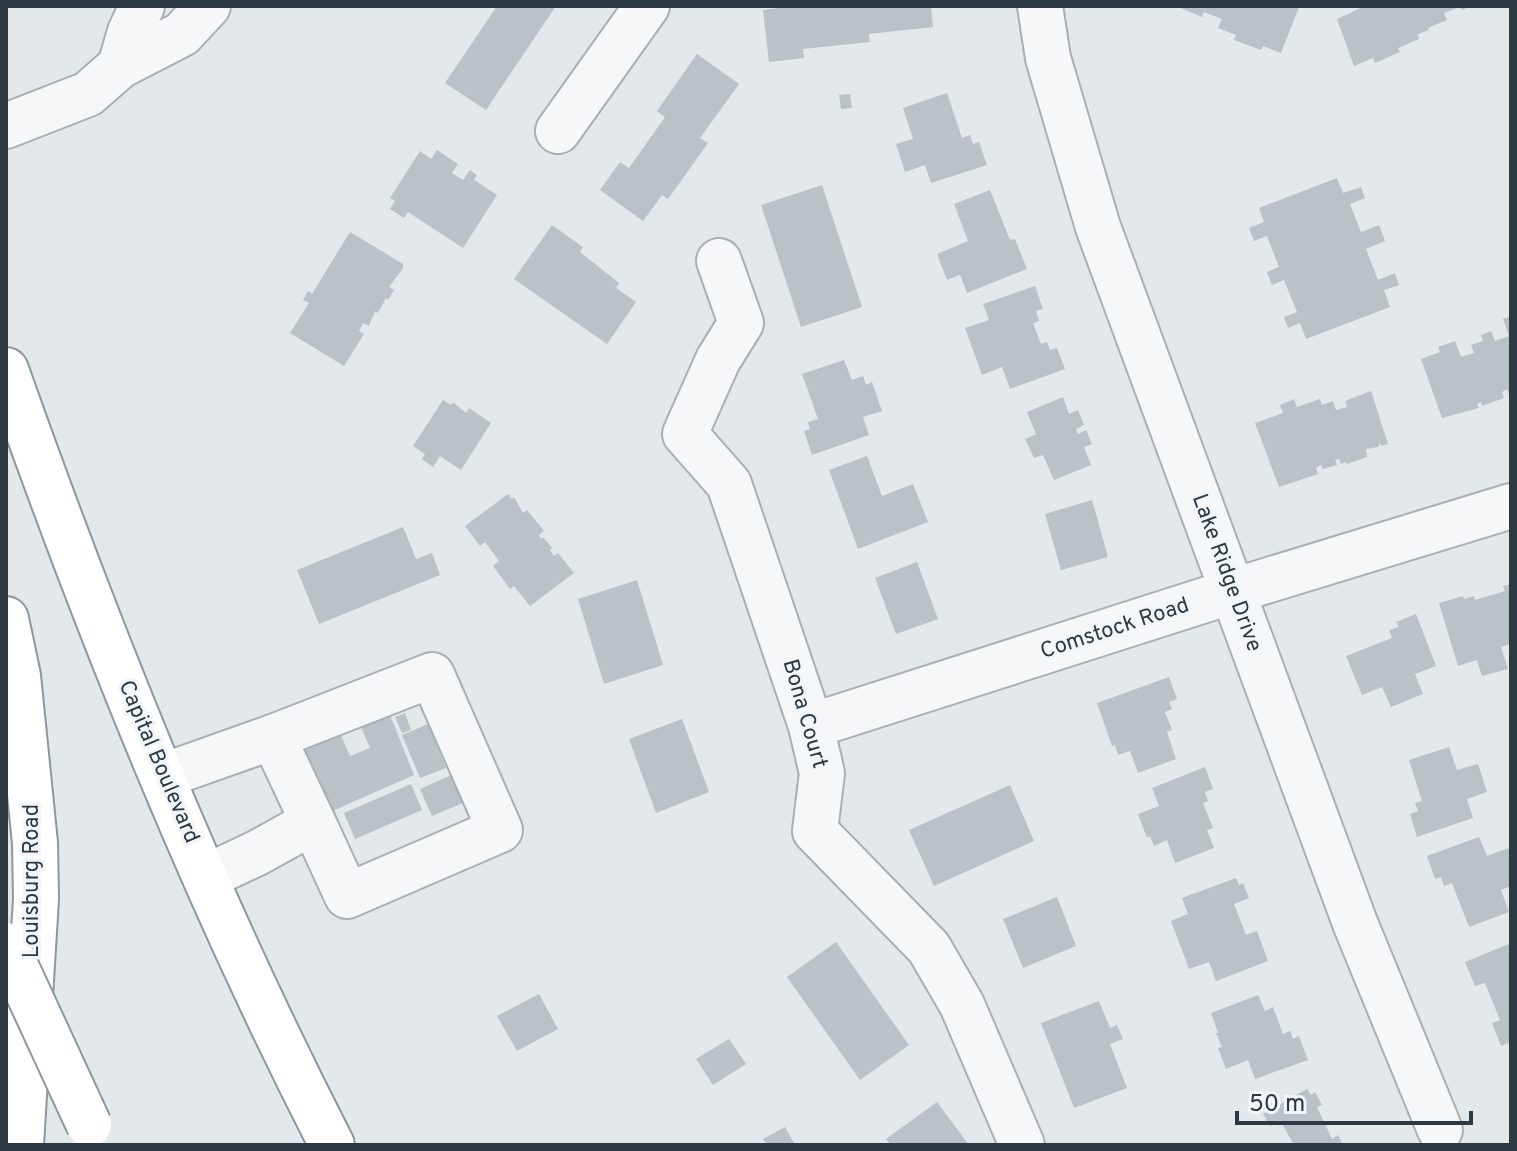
<svg xmlns="http://www.w3.org/2000/svg" width="1517" height="1151" font-family="Overpass,sans-serif">
  <style>
    .building { fill: #bac2c7 }
    .lines { fill: none; stroke-linecap: round; stroke-linejoin: round }
    .minor-casing { stroke: #a8b0b4; stroke-width: 48 }
    .highway-casing { stroke: #8b98a0; stroke-width: 48 }
    .minor { stroke: #f6f7f9; stroke-width: 44 }
    .highway { stroke: #fff; stroke-width: 44 }
    .highway-bridge-casing { stroke: #8b98a0; stroke-width: 48; stroke-linecap: butt }
    .highway-bridge { stroke: #fff; stroke-width: 44 }
    .labels { text-anchor: middle; dominant-baseline: central; stroke-width: 7; stroke-linejoin: round; paint-order: stroke }
    .street-label { font-size: 22px; fill: #2c3942; stroke: #f3f6f8 }
  </style>
  <rect width="100%" height="100%" fill="#e3e8ea"/>
  <!-- building -->
  <g class="building">
    <polygon points="497,6 556,6 486,110 445,83"/>
    <polygon points="794,6 931,6 933,27 869,34 870,42 803,49 804,58 769,62 763,10"/>
    <polygon points="1176,6 1297,6 1299,7 1281,53 1263,46 1261,50 1234,40 1236,35 1218,28 1222,19 1204,12 1202,17"/>
    <polygon points="1365,6 1471,6 1462,10 1460,7 1444,13 1447,20 1428,28 1429,30 1418,34 1419,39 1398,48 1400,52 1375,63 1373,58 1354,66 1337,19"/>
    <polygon points="697,54 739,84 700,138 708,143 668,199 662,195 643,221 600,190 620,162 629,168 665,117 657,111"/>
    <polygon points="947,93 962,138 970,135 973,144 979,142 987,165 931,183 925,165 905,172 896,144 913,139 903,108"/>
    <polygon points="850,94 852,108 841,109 839,95"/>
    <polygon points="437,150 458,164 452,173 463,180 470,170 477,175 474,180 497,195 463,248 408,212 404,218 390,209 395,201 390,198 420,151 431,159"/>
    <polygon points="1337,178 1343,193 1361,187 1365,198 1350,204 1361,232 1379,225 1385,241 1366,249 1378,280 1395,273 1399,285 1384,290 1390,307 1306,339 1300,323 1288,328 1284,317 1297,312 1284,280 1272,285 1267,272 1279,267 1267,236 1254,241 1249,228 1264,222 1259,208"/>
    <polygon points="822,185 862,307 801,327 761,205"/>
    <polygon points="990,190 1010,240 1015,239 1027,269 967,293 960,275 947,280 937,254 968,241 954,204"/>
    <polygon points="552,225 583,247 580,252 619,283 616,288 636,302 607,344 514,279"/>
    <polygon points="350,232 403,264 403,268 389,287 394,290 388,300 386,298 378,313 375,311 369,326 363,323 359,331 364,334 344,366 290,333 309,303 303,300 308,291 312,294"/>
    <polygon points="1035,286 1043,309 1036,311 1039,321 1033,323 1041,344 1047,342 1050,350 1057,348 1065,369 1010,389 1002,367 982,375 965,328 989,320 983,304"/>
    <polygon points="1511,316 1511,392 1508,393 1507,389 1502,392 1504,398 1482,406 1481,402 1477,404 1479,408 1442,418 1421,359 1440,352 1438,347 1455,341 1461,357 1474,353 1471,345 1483,341 1481,335 1491,331 1495,341 1509,336 1503,319"/>
    <polygon points="844,360 852,380 863,376 866,385 872,382 882,411 863,417 869,435 812,455 804,431 810,429 808,422 818,419 802,374"/>
    <polygon points="1371,391 1388,444 1381,446 1380,443 1378,447 1366,449 1367,457 1347,464 1346,462 1341,464 1339,459 1335,460 1337,465 1323,469 1321,465 1316,468 1318,474 1279,487 1255,423 1283,413 1280,405 1294,399 1297,407 1320,399 1322,405 1333,401 1336,410 1347,407 1345,401"/>
    <polygon points="1063,397 1069,414 1078,410 1084,425 1076,429 1078,434 1086,430 1092,444 1084,447 1091,465 1054,480 1043,455 1034,458 1025,439 1036,434 1027,412"/>
    <polygon points="443,400 451,405 453,402 466,413 469,408 491,423 461,470 440,456 433,467 422,459 425,454 413,446"/>
    <polygon points="867,456 882,496 913,484 928,522 858,549 829,470"/>
    <polygon points="508,494 512,499 514,497 523,513 527,510 544,531 539,535 541,539 543,537 552,548 550,550 554,556 558,553 574,573 530,606 514,586 510,589 493,566 499,561 485,542 480,546 465,526"/>
    <polygon points="1092,500 1108,557 1061,570 1045,514"/>
    <polygon points="403,527 416,559 432,553 440,575 319,624 297,570"/>
    <polygon points="917,562 938,619 896,634 875,578"/>
    <polygon points="637,580 663,665 604,684 578,599"/>
    <polygon points="1511,584 1511,644 1501,647 1508,669 1482,676 1477,660 1458,666 1439,603 1463,596 1464,599 1474,596 1475,600 1505,591 1503,586"/>
    <polygon points="1416,614 1436,666 1415,674 1423,694 1391,707 1382,687 1362,695 1346,656 1392,638 1389,630 1399,627 1396,622"/>
    <polygon points="1169,677 1177,699 1169,702 1172,709 1165,712 1172,730 1167,732 1176,759 1138,773 1130,751 1118,755 1115,745 1112,746 1097,703"/>
    <polygon points="388,710 414,775 328,813 298,743 337,726 350,756 370,748 359,722"/>
    <polygon points="405,713 411,730 402,733 395,717"/>
    <polygon points="682,719 709,792 656,813 629,739"/>
    <polygon points="428,724 446,768 420,778 402,735"/>
    <polygon points="1449,747 1457,770 1478,764 1487,792 1467,799 1473,818 1417,837 1410,814 1418,811 1415,803 1422,801 1409,760"/>
    <polygon points="1205,767 1213,789 1205,792 1208,801 1203,803 1213,828 1207,830 1214,848 1175,863 1167,840 1154,846 1150,836 1147,838 1138,814 1159,806 1152,788"/>
    <polygon points="458,772 470,800 432,816 420,789"/>
    <polygon points="411,784 422,810 355,839 344,813"/>
    <polygon points="1010,785 1034,841 934,886 909,830"/>
    <polygon points="1479,837 1487,856 1508,848 1511,856 1511,886 1501,890 1509,912 1469,927 1452,883 1444,886 1441,877 1435,879 1427,856"/>
    <polygon points="1236,878 1239,885 1243,883 1249,898 1234,904 1246,935 1257,931 1268,961 1216,981 1209,962 1189,969 1171,921 1188,914 1182,898"/>
    <polygon points="1057,897 1076,946 1023,968 1003,919"/>
    <polygon points="836,942 909,1045 860,1080 787,977"/>
    <polygon points="1511,943 1511,1042 1501,1046 1492,1023 1500,1020 1485,983 1475,986 1465,962"/>
    <polygon points="539,994 558,1029 517,1051 497,1016"/>
    <polygon points="1258,995 1265,1011 1273,1007 1283,1034 1290,1031 1293,1039 1299,1036 1308,1060 1255,1079 1248,1060 1226,1069 1218,1048 1222,1047 1216,1033 1218,1033 1211,1013"/>
    <polygon points="1099,1001 1110,1028 1117,1025 1123,1039 1110,1044 1127,1088 1074,1108 1041,1023"/>
    <polygon points="729,1039 746,1064 713,1085 696,1059"/>
    <polygon points="1307,1089 1311,1095 1315,1092 1322,1105 1317,1107 1332,1139 1338,1135 1343,1145 1294,1145 1280,1120 1270,1126 1263,1114"/>
    <polygon points="937,1102 969,1145 891,1145 886,1139"/>
    <polygon points="785,1127 795,1145 767,1145 763,1139"/>
  </g>
  <g class="lines">
    <!-- minor casing -->
    <g class="minor-casing">
      <g id="minor">
        <polyline points="1040,6 1048,58 1098,227 1355,923 1440,1130"/>
        <polyline points="120,66 182,34 208,6"/>
        <polyline points="6,126 88,94 120,66 130,32 142,6"/>
        <polyline points="558,131 647,6"/>
        <polyline points="719,261 741,323 718,360 685,434 729,484 811,726 822,773 815,831 929,948 962,1005 1022,1145"/>
        <polyline points="811,726 1233,591 1511,506"/>
        <polyline points="273,737 432,675 500,830 347,896 313,822"/>
        <polyline points="163,776 273,737 313,822 257,853 206,877"/>
      </g>
    </g>
    <!-- highway casing -->
    <g class="highway-casing">
      <g id="highway">
        <path d="M6 370C99 633 204 896 332 1145"/>
        <polyline points="6,619 18,676 35,843 36,899 21,1145"/>
      </g>
    </g>
    <!-- minor -->
    <use href="#minor" class="minor"/>
    <!-- highway -->
    <use href="#highway" class="highway"/>
    <!-- highway-bridge casing -->
    <g class="highway-bridge-casing">
      <polyline id="highway-bridge" points="6,945 89,1125"/>
    </g>
    <!-- highway-bridge -->
    <use href="#highway-bridge" class="highway-bridge"/>
  </g>
  <g class="labels">
    <!-- street labels -->
    <g class="street-label">
      <text transform="translate(1226 573) rotate(70)">Lake Ridge Drive</text>
      <text transform="translate(1115 629) rotate(-18)">Comstock Road</text>
      <text transform="translate(804 714) rotate(74)">Bona Court</text>
      <text transform="translate(158 762) rotate(67)">Capital Boulevard</text>
      <text transform="translate(32 881) rotate(-90)">Louisburg Road</text>
    </g>
  </g>
  <!-- border -->
  <rect width="1517" height="1151" fill="none" stroke="#2c3942" stroke-width="16"/>
  <!-- scale -->
  <path d="M1237 1111v12h234v-12" fill="none" stroke="#2c3942" stroke-width="4"/>
  <text x="1249" y="1111" font-size="24" fill="#2c3942" stroke="#f3f6f8" stroke-width="6" paint-order="stroke">50 m</text>
</svg>
